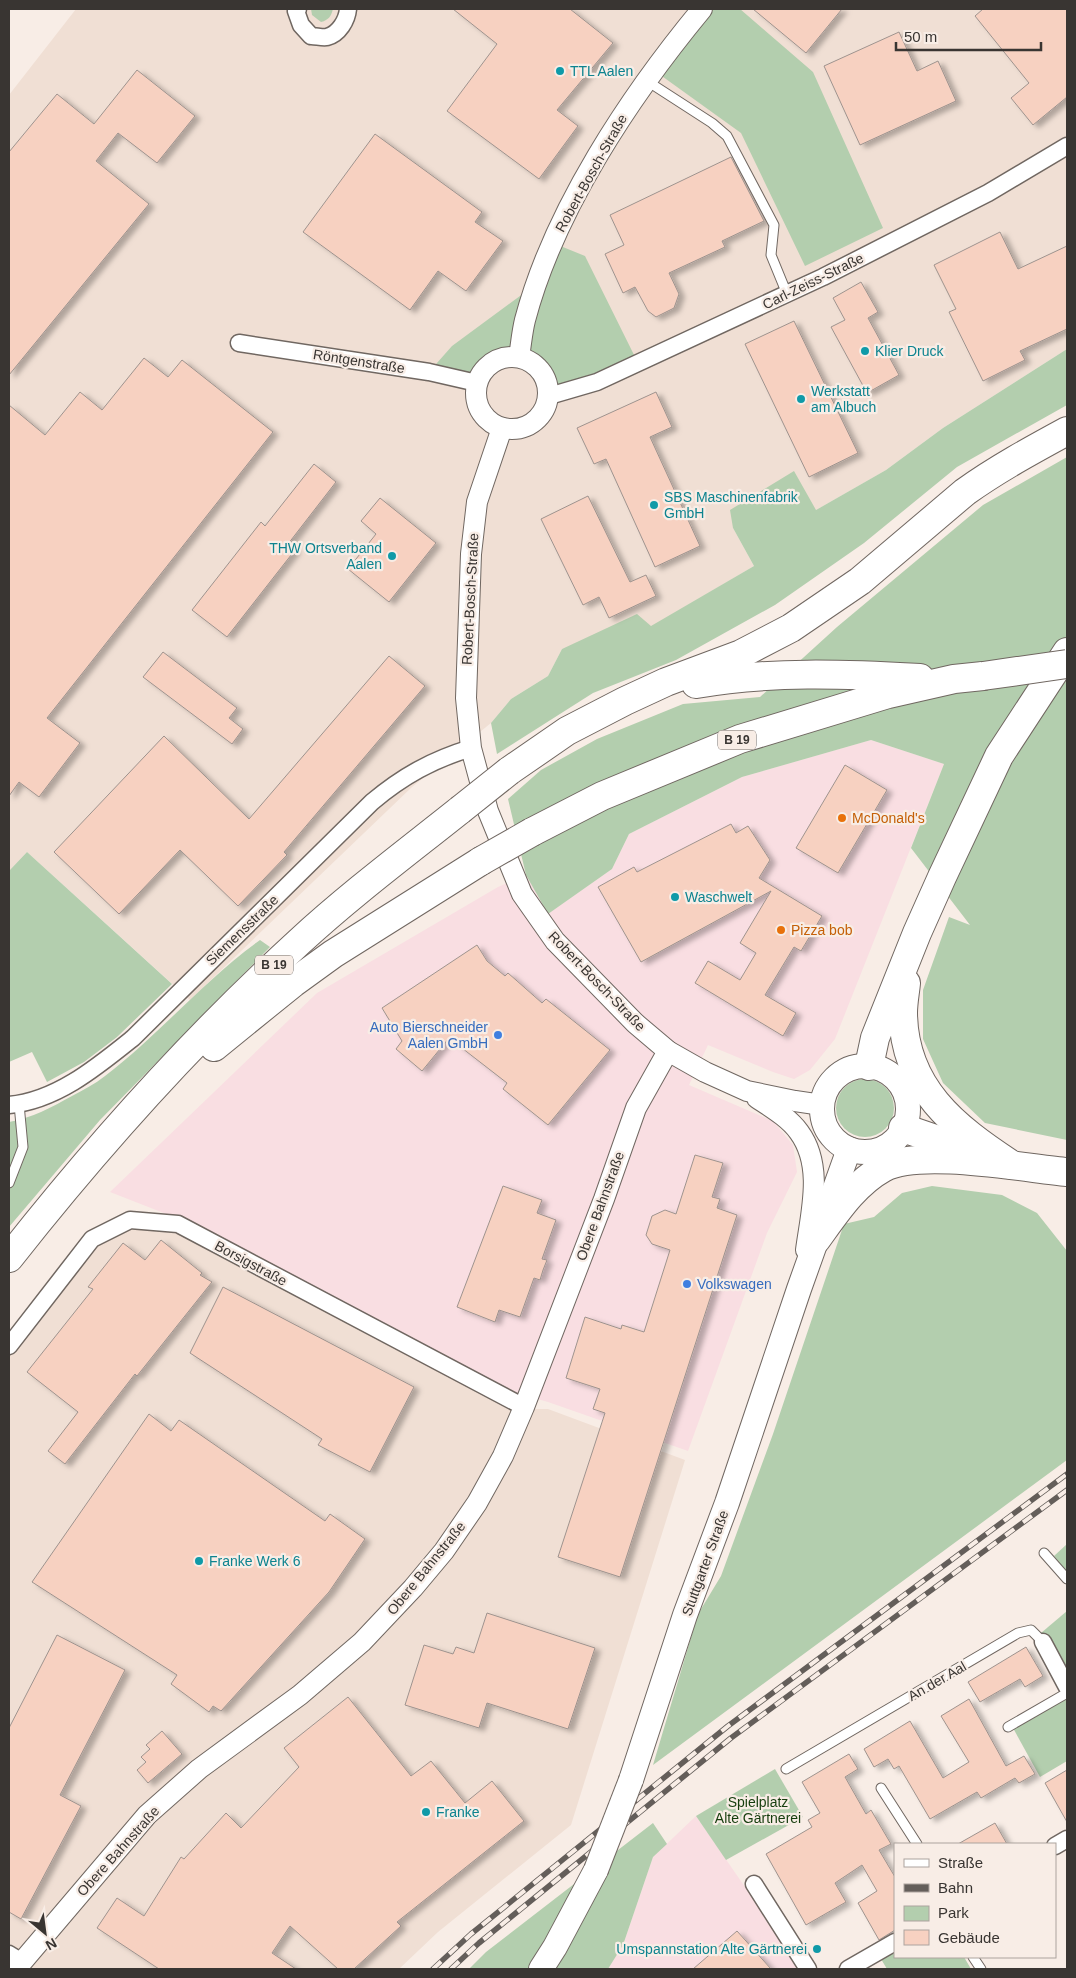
<svg xmlns="http://www.w3.org/2000/svg" width="1076" height="1978" font-family="Helvetica,sans-serif">
  <style>
    .commercial { fill: #f9dee2 }
    .built { fill: #f0dfd4 }
    .green { fill: #b3ceae }
    .building { fill: #f7d1c1; stroke: #9e938e; filter: url(#shadow) }
    .lines { fill: none; stroke-linecap: round; stroke-linejoin: round }
    .service-casing { stroke: #706761; stroke-width: 11 }
    .minor-casing { stroke: #706761; stroke-width: 19 }
    .tertiary-casing { stroke: #706761; stroke-width: 22 }
    .secondary-casing { stroke: #706761; stroke-width: 26 }
    .trunk-casing { stroke: #706761; stroke-width: 30 }
    .service { stroke: #fff; stroke-width: 9 }
    .minor { stroke: #fff; stroke-width: 16 }
    .tertiary { stroke: #fff; stroke-width: 20 }
    .secondary { stroke: #fff; stroke-width: 24 }
    .trunk { stroke: #fff; stroke-width: 28 }
    .rail-casing { stroke: #645e5a; stroke-width: 5.5 }
    .rail { stroke: #f8ede6; stroke-width: 4; stroke-dasharray: 11; stroke-linecap: butt }
    .secondary-bridge-casing { stroke: #706761; stroke-width: 26; stroke-linecap: butt }
    .trunk-bridge-casing { stroke: #706761; stroke-width: 30; stroke-linecap: butt }
    .secondary-bridge { stroke: #fff; stroke-width: 24 }
    .trunk-bridge { stroke: #fff; stroke-width: 28 }
    .culture-dot { fill: #0f9aa8; stroke: #f8ede6; stroke-width: 2 }
    .food-dot { fill: #e8710a; stroke: #f8ede6; stroke-width: 2 }
    .shop-dot { fill: #3f7fe0; stroke: #f8ede6; stroke-width: 2 }
    .labels { text-anchor: middle; dominant-baseline: central; stroke-width: 4.5; stroke-linejoin: round; paint-order: stroke }
    .shield { fill: #f8ede6; stroke: #726c68; stroke-width: 1 }
    .shield-label { font-size: 12px; font-weight: bold; fill: #393532 }
    .culture-label { font-size: 14px; fill: #0d838f; stroke: #f8ede6; text-anchor: start }
    .street-label { font-size: 14px; fill: #393532; stroke: #f8ede6 }
    .food-label { font-size: 14px; fill: #c56008; stroke: #f8ede6; text-anchor: start }
    .shop-label { font-size: 14px; fill: #366cbe; stroke: #f8ede6; text-anchor: end }
    .park-label { font-size: 14px; fill: #153d0d; stroke: #f8ede6 }
  </style>
  <defs>
    <filter id="shadow"><feDropShadow dx="5.5" dy="3" stdDeviation="2.5" flood-color="#0004"/></filter>
  </defs>
  <rect width="100%" height="100%" fill="#f8ede6"/>
  <!-- commercial -->
  <g class="commercial">
    <polygon points="871,740 944,764 835,1039 810,1070 794,1079 773,1072 708,1045 689,1085 773,1121 793,1145 797,1172 767,1233 688,1451 548,1402 513,1392 179,1219 110,1192 317,993 498,887 526,875 549,913 612,869 629,834 742,777"/>
    <polygon points="696,1816 745,1887 797,1969 608,1969 623,1945 653,1857"/>
  </g>
  <!-- built -->
  <g class="built">
    <polygon points="76,9 1067,9 1067,349 943,428 886,470 816,510 733,528 754,566 651,627 562,649 548,676 511,699 491,723 412,787 190,1000 27,852 9,871 9,95"/>
    <polygon points="130,1226 174,1230 509,1409 548,1409 685,1460 571,1825 438,1932 399,1969 24,1969 9,1949 9,1352 97,1244"/>
  </g>
  <!-- green -->
  <g class="green">
    <path d="M311 9H333C331 16 329 20 321 22L312 15Z"/>
    <polygon points="711,9 740,9 813,72 883,228 805,266 741,133 659,74"/>
    <path d="M553 243 585 256 638 363 549 396C548 386 547 377 541 370 526 353 499 352 485 369 481 373 479 379 477 383L429 372 452 346 535 285Z"/>
    <polygon points="1067,349 1067,405 957,467 864,543 775,605 676,660 593,693 497,754 491,723 511,699 548,676 562,649 637,614 651,626 754,566 733,528 730,510 794,471 816,510 886,470 943,428"/>
    <polygon points="1067,457 1067,1140 985,1123 943,1083 923,1039 923,990 949,917 970,925 911,848 944,764 871,740 742,777 629,834 612,869 548,914 526,875 508,799 541,770 597,739 683,704 760,697 837,627 983,505"/>
    <polygon points="27,852 172,984 117,1037 84,1062 47,1082 32,1052 9,1062 9,871"/>
    <path d="M260 940 270 947 100 1120 9 1227V1122C32 1118 52 1107 72 1096 83 1090 95 1084 105 1076 160 1034 204 980 260 940Z"/>
    <circle cx="865" cy="1108" r="29"/>
    <polygon points="932,1186 1002,1195 1037,1213 1067,1251 1067,1460 653,1765 698,1614 721,1576 773,1434 844,1224 874,1217 902,1193"/>
    <polygon points="1067,1544 1067,1573 1054,1556"/>
    <polygon points="1067,1611 1067,1676 1041,1633"/>
    <polygon points="1067,1698 1067,1761 1040,1777 1013,1728"/>
    <polygon points="775,1769 803,1817 726,1860 696,1816"/>
    <polygon points="653,1823 667,1844 653,1857 623,1945 608,1969 469,1969 486,1952"/>
    <polygon points="895,1945 895,1957 964,1957 971,1969 887,1969 878,1954"/>
  </g>
  <!-- building -->
  <g class="building">
    <polygon points="453,9 570,9 613,43 557,110 578,126 539,179 447,111 497,44"/>
    <polygon points="753,9 842,9 806,53"/>
    <polygon points="983,9 1067,9 1067,97 1033,125 1011,98 1029,83 975,16"/>
    <polygon points="899,32 917,71 938,61 956,101 860,145 824,66"/>
    <polygon points="137,70 195,116 157,163 118,133 96,161 149,204 9,375 9,152 57,94 94,124"/>
    <polygon points="375,134 482,212 475,222 503,241 466,291 438,271 410,310 303,232"/>
    <polygon points="731,157 764,221 722,241 725,247 669,273 679,294 674,308 656,317 648,311 635,287 623,293 605,254 624,245 610,215"/>
    <polygon points="1000,232 1018,269 1067,246 1067,329 1020,351 1025,360 983,381 949,312 956,309 934,265"/>
    <polygon points="861,282 878,312 868,318 899,375 867,393 831,327 845,320 833,298"/>
    <polygon points="794,321 858,453 809,477 745,344"/>
    <polygon points="144,358 168,377 182,360 273,432 47,718 80,743 39,797 19,782 9,796 9,405 45,435 80,392 102,410"/>
    <polygon points="656,392 672,427 650,437 700,546 655,567 606,459 594,464 577,428"/>
    <polygon points="314,464 336,482 288,544 295,550 227,637 192,610 261,522 265,526"/>
    <polygon points="588,496 630,582 646,575 656,596 609,618 599,597 583,605 541,519"/>
    <polygon points="380,498 436,543 389,602 348,569 376,534 361,521"/>
    <polygon points="163,652 237,708 229,718 243,729 232,744 143,677"/>
    <polygon points="389,656 425,686 284,852 287,855 238,906 180,850 119,914 54,852 164,736 249,819"/>
    <polygon points="845,765 887,790 838,873 796,848"/>
    <polygon points="731,824 736,833 748,826 770,860 759,878 822,916 801,951 794,947 765,995 796,1013 783,1036 695,983 708,961 740,980 756,953 740,943 771,891 641,962 598,887 634,867 637,872"/>
    <polygon points="477,945 487,961 505,976 508,973 542,1003 546,999 610,1050 548,1125 503,1089 507,1083 449,1038 422,1071 396,1049 402,1041 382,1008"/>
    <polygon points="695,1155 723,1163 712,1197 720,1199 717,1208 737,1215 620,1577 558,1557 605,1413 593,1409 600,1389 566,1378 585,1317 621,1329 622,1325 644,1332 670,1250 652,1244 646,1235 652,1216 665,1210 676,1214"/>
    <polygon points="503,1186 542,1200 537,1213 556,1220 542,1259 547,1260 543,1270 540,1280 534,1278 520,1317 499,1310 495,1322 457,1307"/>
    <polygon points="161,1240 202,1273 200,1275 212,1282 137,1376 135,1374 65,1464 48,1451 78,1412 27,1372 93,1289 88,1287 123,1243 145,1260"/>
    <polygon points="223,1287 414,1387 370,1472 318,1445 322,1439 190,1353"/>
    <polygon points="149,1414 171,1431 179,1420 325,1521 330,1514 365,1539 329,1592 221,1711 213,1706 209,1712 171,1684 177,1675 32,1582"/>
    <polygon points="487,1613 595,1648 568,1729 487,1703 479,1728 405,1705 424,1645 453,1654 456,1647 474,1653"/>
    <polygon points="57,1635 125,1670 60,1795 81,1806 21,1919 9,1912 9,1728"/>
    <polygon points="1026,1647 1043,1676 1025,1687 1020,1679 980,1702 968,1682"/>
    <polygon points="348,1697 411,1776 431,1761 465,1803 492,1781 524,1821 397,1922 401,1926 354,1969 338,1969 290,1926 272,1953 296,1969 159,1969 97,1928 117,1898 144,1916 181,1857 184,1859 226,1813 241,1828 299,1767 284,1748"/>
    <polygon points="969,1699 1006,1766 1024,1756 1035,1774 1019,1783 1015,1778 981,1798 977,1792 930,1819 899,1766 894,1769 888,1759 874,1767 864,1749 910,1721 943,1778 969,1762 941,1716"/>
    <polygon points="162,1731 182,1754 148,1783 137,1770 146,1762 141,1757 150,1749 146,1745"/>
    <polygon points="849,1754 858,1769 845,1777 866,1814 871,1810 891,1844 879,1850 895,1877 895,1930 879,1940 858,1903 877,1891 862,1865 835,1883 846,1902 806,1925 766,1854 812,1827 808,1820 820,1813 802,1782"/>
    <polygon points="1067,1770 1067,1822 1045,1783"/>
    <polygon points="995,1823 1007,1844 958,1844"/>
    <polygon points="737,1931 771,1969 693,1969"/>
  </g>
  <g class="lines">
    <!-- service casing -->
    <g class="service-casing">
      <g id="service">
        <polyline points="647,81 712,123 727,136 774,225 771,255 787,294"/>
        <polyline points="9,1183 23,1147 19,1104"/>
        <polyline points="1044,1553 1067,1579"/>
        <polyline points="1008,1727 1067,1693"/>
        <polyline points="786,1769 1018,1633 1031,1630 1043,1642"/>
        <polyline points="881,1788 917,1844"/>
        <polyline points="973,1957 981,1969"/>
      </g>
    </g>
    <!-- minor casing -->
    <g class="minor-casing">
      <g id="minor">
        <path d="M298 9 296 11 301 25 311 36C316 36 323 38 327 37 339 34 347 20 348 9"/>
        <polyline points="239,343 429,372 477,383"/>
        <polyline points="549,396 597,382 823,277 988,193 1067,146"/>
        <path d="M9 1105C56 1101 97 1067 133 1038L372 802C403 776 432 760 471 748"/>
        <polyline points="9,1346 92,1239 130,1220 178,1224 524,1407"/>
        <polyline points="1043,1642 1067,1687"/>
        <polyline points="1055,1846 1067,1839"/>
        <polyline points="754,1884 808,1969"/>
        <polyline points="9,1954 22,1962"/>
        <polyline points="848,1969 895,1942"/>
      </g>
    </g>
    <!-- tertiary casing -->
    <g class="tertiary-casing">
      <g id="tertiary">
        <circle cx="512" cy="393" r="36"/>
        <path d="M519 357C521 345 522 332 525 320 554 210 630 96 702 9"/>
        <polyline points="502,428 477,502 471,554 466,698 471,748 488,811 522,894 555,941 635,1023 668,1051 705,1072 747,1091 795,1101 822,1105"/>
        <path d="M757 1098C772 1108 789 1118 799 1132 824 1166 811 1212 806 1250"/>
        <polyline points="18,1969 22,1962 147,1815 199,1769 300,1695 362,1642 413,1588 444,1551 477,1503 503,1456 524,1407 604,1199 636,1108 668,1051"/>
      </g>
    </g>
    <!-- secondary casing -->
    <g class="secondary-casing">
      <g id="secondary">
        <circle cx="865" cy="1109" r="43"/>
        <polyline points="631,1780 685,1615 727,1503 799,1289 849,1149"/>
        <polyline points="541,1969 555,1947 596,1870"/>
      </g>
    </g>
    <!-- trunk casing -->
    <g class="trunk-casing">
      <g id="trunk">
        <path d="M696 684C769 671 845 674 920 678"/>
        <path d="M509 771 567 731 625 701 666 682 741 654 791 628 860 581 965 492C997 469 1032 450 1067 431"/>
        <polyline points="532,832 602,796 740,739 888,694 954,679 983,676"/>
        <path d="M906 983C905 993 903 1003 903 1013 904 1088 954 1127 1012 1165"/>
        <polyline points="214,1047 293,983 333,954 481,861"/>
        <polyline points="869,1066 875,1038 917,933 942,877 999,756 1067,652"/>
        <polyline points="903,1128 976,1153"/>
        <path d="M816 1240C835 1214 854 1184 883 1168 919 1148 1024 1168 1067 1172"/>
        <path d="M9 1258C98 1145 193 1039 299 942 350 895 406 853 460 810"/>
      </g>
    </g>
    <!-- service -->
    <use href="#service" class="service"/>
    <!-- minor -->
    <use href="#minor" class="minor"/>
    <!-- tertiary -->
    <use href="#tertiary" class="tertiary"/>
    <!-- secondary -->
    <use href="#secondary" class="secondary"/>
    <!-- trunk -->
    <use href="#trunk" class="trunk"/>
    <!-- rail casing -->
    <g class="rail-casing">
      <g id="rail">
        <polyline points="433,1969 471,1934 728,1726 1067,1474"/>
        <polyline points="451,1969 479,1943 731,1738 1067,1490"/>
      </g>
    </g>
    <!-- rail -->
    <use href="#rail" class="rail"/>
    <!-- secondary-bridge casing -->
    <g class="secondary-bridge-casing">
      <polyline id="secondary-bridge" points="596,1870 631,1780"/>
    </g>
    <!-- trunk-bridge casing -->
    <g class="trunk-bridge-casing">
      <g id="trunk-bridge">
        <polyline points="983,676 1067,664"/>
        <polyline points="460,810 509,771"/>
        <polyline points="481,861 532,832"/>
      </g>
    </g>
    <!-- secondary-bridge -->
    <use href="#secondary-bridge" class="secondary-bridge"/>
    <!-- trunk-bridge -->
    <use href="#trunk-bridge" class="trunk-bridge"/>
  </g>
  <!-- markers -->
  <g class="culture-dot">
    <circle cx="560" cy="71" r="5"/>
    <circle cx="865" cy="351" r="5"/>
    <circle cx="801" cy="399" r="5"/>
    <circle cx="654" cy="505" r="5"/>
    <circle cx="392" cy="556" r="5"/>
    <circle cx="675" cy="897" r="5"/>
    <circle cx="199" cy="1561" r="5"/>
    <circle cx="426" cy="1812" r="5"/>
    <circle cx="817" cy="1949" r="5"/>
  </g>
  <g class="food-dot">
    <circle cx="842" cy="818" r="5"/>
    <circle cx="781" cy="930" r="5"/>
  </g>
  <g class="shop-dot">
    <circle cx="498" cy="1035" r="5"/>
    <circle cx="687" cy="1284" r="5"/>
  </g>
  <g class="labels">
    <!-- shield labels -->
    <g class="shield">
      <rect x="718" y="730.5" width="38" height="19" rx="4"/>
      <rect x="255" y="955.5" width="38" height="19" rx="4"/>
    </g>
    <g class="shield-label">
      <text x="737" y="740">B 19</text>
      <text x="274" y="965">B 19</text>
    </g>
    <!-- culture labels -->
    <g class="culture-label">
      <text x="570" y="71">TTL Aalen</text>
      <text x="875" y="351">Klier Druck</text>
      <text x="811" y="391">Werkstatt<tspan x="811" dy="16">am Albuch</tspan></text>
      <text x="664" y="497">SBS Maschinenfabrik<tspan x="664" dy="16">GmbH</tspan></text>
      <text x="382" y="548" text-anchor="end">THW Ortsverband<tspan x="382" dy="16">Aalen</tspan></text>
      <text x="685" y="897">Waschwelt</text>
      <text x="209" y="1561">Franke Werk 6</text>
      <text x="436" y="1812">Franke</text>
      <text x="807" y="1949" text-anchor="end">Umspannstation Alte Gärtnerei</text>
    </g>
    <!-- street labels -->
    <g class="street-label">
      <text transform="translate(591 173) rotate(-61)">Robert-Bosch-Straße</text>
      <text transform="translate(813 281) rotate(-26)">Carl-Zeiss-Straße</text>
      <text transform="translate(359 361) rotate(9)">Röntgenstraße</text>
      <text transform="translate(470 599) rotate(-87)">Robert-Bosch-Straße</text>
      <text transform="translate(242 930) rotate(-44)">Siemensstraße</text>
      <text transform="translate(597 981) rotate(46)">Robert-Bosch-Straße</text>
      <text transform="translate(600 1206) rotate(-70)">Obere Bahnstraße</text>
      <text transform="translate(251 1263) rotate(28)">Borsigstraße</text>
      <text transform="translate(705 1563) rotate(-70)">Stuttgarter Straße</text>
      <text transform="translate(426 1568) rotate(-51)">Obere Bahnstraße</text>
      <text transform="translate(937 1681) rotate(-30)">An der Aal</text>
      <text transform="translate(118 1851) rotate(-48)">Obere Bahnstraße</text>
    </g>
    <!-- food labels -->
    <g class="food-label">
      <text x="852" y="818">McDonald's</text>
      <text x="791" y="930">Pizza bob</text>
    </g>
    <!-- shop labels -->
    <g class="shop-label">
      <text x="488" y="1027">Auto Bierschneider<tspan x="488" dy="16">Aalen GmbH</tspan></text>
      <text x="697" y="1284" text-anchor="start">Volkswagen</text>
    </g>
    <!-- park labels -->
    <g class="park-label">
      <text x="758" y="1802">Spielplatz<tspan x="758" dy="16">Alte Gärtnerei</tspan></text>
    </g>
  </g>
  <!-- border -->
  <rect width="1076" height="1978" fill="none" stroke="#393532" stroke-width="20"/>
  <!-- legend -->
  <rect x="894" y="1843" width="162" height="115" fill="#f8ede6" stroke="#aca39e"/>
  <rect x="904" y="1859" width="25" height="8" fill="#ffffff" stroke="#aca39e"/>
  <text x="938" y="1868" font-size="15" fill="#393532">Straße</text>
  <rect x="904" y="1884" width="25" height="8" fill="#645e5a" stroke="#aca39e"/>
  <text x="938" y="1893" font-size="15" fill="#393532">Bahn</text>
  <rect x="904" y="1906" width="25" height="15" fill="#b3ceae" stroke="#aca39e"/>
  <text x="938" y="1918" font-size="15" fill="#393532">Park</text>
  <rect x="904" y="1930" width="25" height="15" fill="#f7d1c1" stroke="#aca39e"/>
  <text x="938" y="1943" font-size="15" fill="#393532">Gebäude</text>
  <!-- north arrow -->
  <g transform="translate(45 1933) rotate(151)" stroke="#f8ede6" stroke-width="4" paint-order="stroke">
  <path d="M0-4L9 19L0 12L-9 19Z" fill="#393532"/>
  <text y="-8" font-size="14" font-weight="bold" text-anchor="middle" fill="#393532">N</text>
  </g>
  <!-- scale -->
  <path d="M896 42v8h145v-8" fill="none" stroke="#393532" stroke-width="2.5"/>
  <text x="904" y="42" font-size="15" fill="#393532" stroke="#f8ede6" stroke-width="4" paint-order="stroke">50 m</text>
</svg>
